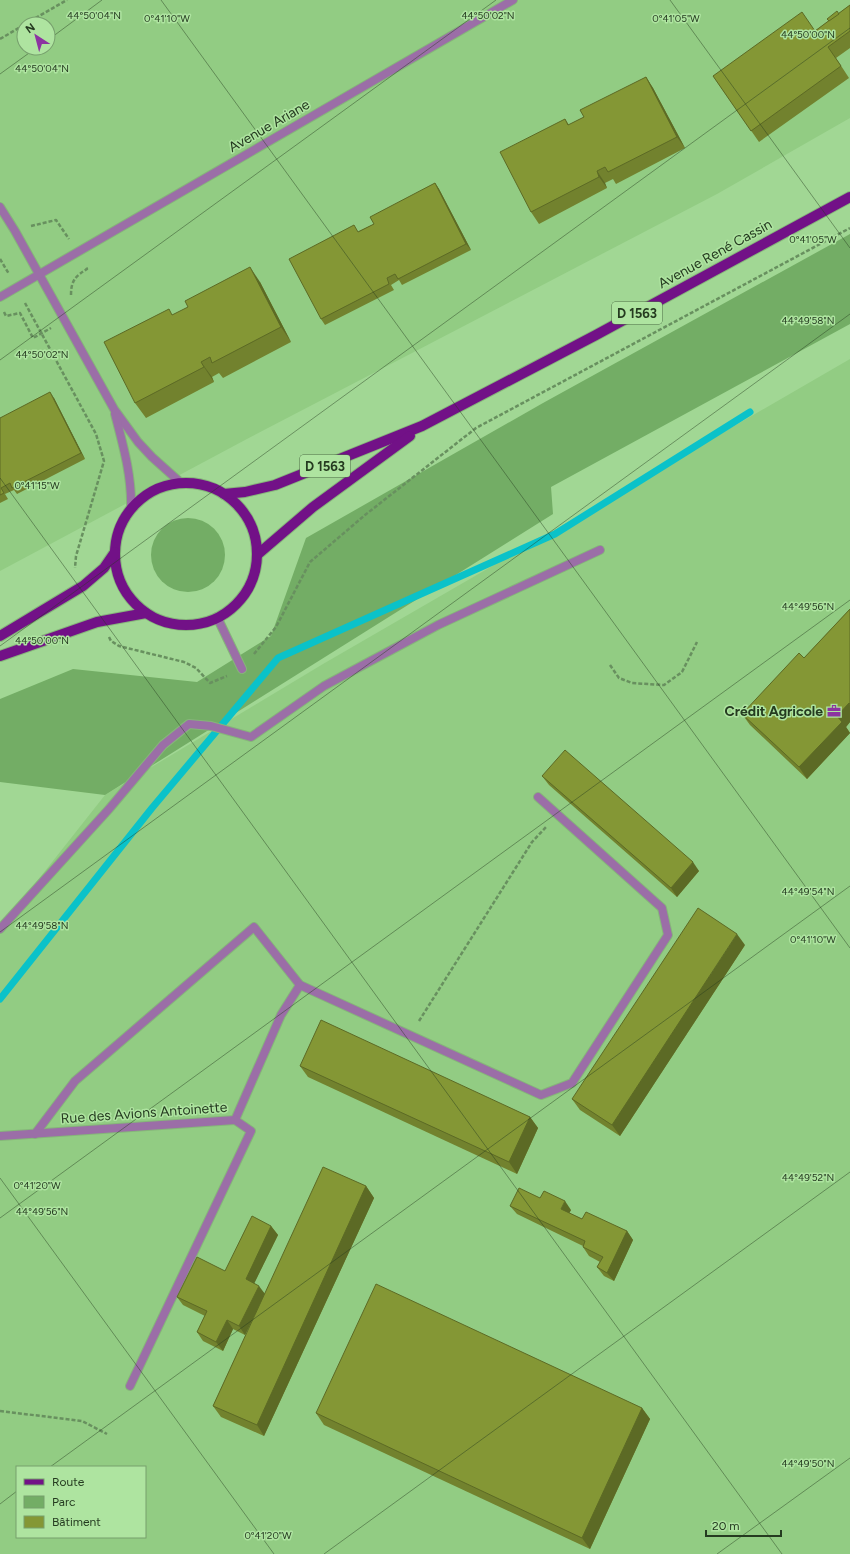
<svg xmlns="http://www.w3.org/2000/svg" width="850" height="1554" font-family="Figtree,sans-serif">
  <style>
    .built { fill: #92cc83; fill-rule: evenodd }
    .green { fill: #73ad65 }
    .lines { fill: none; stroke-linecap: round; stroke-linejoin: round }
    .stream { stroke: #0ac2c9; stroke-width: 7 }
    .service-casing { stroke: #86b57a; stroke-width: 10 }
    .minor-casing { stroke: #86b57a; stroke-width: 10 }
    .primary-casing { stroke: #86b57a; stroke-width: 12 }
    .path { stroke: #68905f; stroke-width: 2.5; stroke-dasharray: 4 2; stroke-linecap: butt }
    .service { stroke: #9b6ea7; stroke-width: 8 }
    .minor { stroke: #9b6ea7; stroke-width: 8 }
    .primary { stroke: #721187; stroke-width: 10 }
    .wall { fill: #72822e }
    .shaded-wall { fill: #5c6a25 }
    .building { fill: #849735; stroke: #5c6a25 }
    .ticks { fill: none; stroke: #253b20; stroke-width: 1; stroke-opacity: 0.45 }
    .labels { text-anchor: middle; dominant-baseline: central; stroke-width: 3; stroke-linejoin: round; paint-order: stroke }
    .shield { fill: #aee4a0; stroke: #4e6e46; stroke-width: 1 }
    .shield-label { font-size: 13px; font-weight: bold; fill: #253b20 }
    .street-label { font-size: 14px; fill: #253b20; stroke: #aee4a0 }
    .poi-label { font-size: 14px; font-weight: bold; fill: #253b20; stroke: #aee4a0; text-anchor: end }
    .ticks-label { font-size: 10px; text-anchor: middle; fill: #253b20; stroke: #aee4a0; stroke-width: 3; stroke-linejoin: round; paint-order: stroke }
  </style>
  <rect width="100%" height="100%" fill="#a1d794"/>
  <!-- built -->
  <g class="built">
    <path d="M0 0H850V118L717 194 245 440 0 571ZM24 24H48V48H24Z"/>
    <path d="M850 359V1554H0V928L105 795 323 664ZM17 1467H145V1537H17Z"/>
  </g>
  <!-- green -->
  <g class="green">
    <polygon points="850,234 850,324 551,487 553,514 105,795 0,782 0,699 73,669 197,682 271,636 306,538 543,403"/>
    <circle cx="188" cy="555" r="37"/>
  </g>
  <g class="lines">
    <!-- stream -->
    <polyline class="stream" points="0,999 152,808 278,658 555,534 750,412"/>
    <!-- service casing -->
    <g class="service-casing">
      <g id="service">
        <polyline points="0,929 109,809 163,745 189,724 211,726 251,737 324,686 438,625 600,550"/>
        <polyline points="35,1134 75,1081 254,927 300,985 541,1095 572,1083 668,935 662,908 538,797"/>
        <polyline points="0,1136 235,1120 281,1015 300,985"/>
        <polyline points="130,1386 251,1131 235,1120"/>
      </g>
    </g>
    <!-- minor casing -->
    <g class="minor-casing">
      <g id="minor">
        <polyline points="0,207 15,231 114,409 138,442 152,457 181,483"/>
        <polyline points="0,297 513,0"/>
        <path d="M115 414C123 445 132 476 131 508"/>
        <polyline points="217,617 242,669"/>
      </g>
    </g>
    <!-- primary casing -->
    <g class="primary-casing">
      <g id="primary">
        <circle cx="186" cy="554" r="71"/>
        <polyline points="224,494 245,492 275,485 422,426 596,335 850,197"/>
        <polyline points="257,555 313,507 410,436"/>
        <polyline points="0,636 83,586 104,568 115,552"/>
        <polyline points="0,656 97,622 146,613"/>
      </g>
    </g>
    <!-- path -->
    <g class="path">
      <polyline points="25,24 67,0"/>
      <polyline points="0,39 24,25"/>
      <polyline points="31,226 56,220 69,239"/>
      <polyline points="0,259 9,274"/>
      <path d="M71 295C71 280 76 276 87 269L86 267"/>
      <polyline points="25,303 96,434 104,461 76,556 75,568"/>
      <polyline points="4,312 6,316 20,313 33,338 51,328"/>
      <polyline points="109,637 111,641 119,646 184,662 196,668 210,683 227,676"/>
      <polyline points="254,654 276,627 310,562 365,515 476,428 850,228"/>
      <polyline points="610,665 619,678 632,683 664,685 682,672 697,642"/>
      <polyline points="419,1021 532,842 547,826"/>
      <polyline points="0,1411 82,1421 107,1434"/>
    </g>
    <!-- service -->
    <use href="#service" class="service"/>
    <!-- minor -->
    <use href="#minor" class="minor"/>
    <!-- primary -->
    <use href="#primary" class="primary"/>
  </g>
  <!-- wall -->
  <g class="wall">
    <polygon points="850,5 850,48 836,58 849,78 759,142 713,76 815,31"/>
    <polygon points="646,77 653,88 685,148 616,184 613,179 605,183 607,188 539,224 531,212 565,119 569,125 584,117"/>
    <polygon points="435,183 439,189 471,250 402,285 399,280 391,285 394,290 325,325 321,319 359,231 374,224"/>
    <polygon points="260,282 291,342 223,378 219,373 212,377 214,382 146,418 135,403 173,315"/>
    <polygon points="54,398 85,459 17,494 14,490 5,494 8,499 0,503 0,418"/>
    <polygon points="850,609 850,722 846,727 850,733 807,779 750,725 742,714 804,658"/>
    <polygon points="542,776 699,871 677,897 549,785"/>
    <polygon points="745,945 620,1136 580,1110 572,1099"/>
    <polygon points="300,1066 530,1117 538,1128 517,1174 308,1077"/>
    <polygon points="366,1186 374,1198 264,1436 221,1417 213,1406 260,1305 245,1335 233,1329 223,1351 203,1341 197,1332 205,1316 183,1305 177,1297 225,1271 271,1226 278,1235 254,1283 265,1294"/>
    <polygon points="510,1206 571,1210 569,1213 582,1219 627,1231 633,1240 614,1281 604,1276 597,1267 600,1262 589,1256 583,1247 583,1246 517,1214"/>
    <polygon points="642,1408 650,1419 590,1549 324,1425 316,1413"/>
  </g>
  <!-- shaded-wall -->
  <g class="shaded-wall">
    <polygon points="646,77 653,88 685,148 677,137"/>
    <polygon points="597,171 605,183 607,188 599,177"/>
    <polygon points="435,183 439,189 471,250 466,244"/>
    <polygon points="250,267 260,282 291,342 281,327"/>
    <polygon points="201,362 212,377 214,382 204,367"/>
    <polygon points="50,392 54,398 85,459 81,453"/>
    <polygon points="849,703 850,705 850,722 846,727 850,733 807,779 799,767 837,716"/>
    <polygon points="693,862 699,871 677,897 671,888"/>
    <polygon points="737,934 745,945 620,1136 612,1125"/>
    <polygon points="530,1117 538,1128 517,1174 509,1162"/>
    <polygon points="366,1186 374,1198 264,1436 257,1425"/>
    <polygon points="565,1201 571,1210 567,1217 561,1209"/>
    <polygon points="271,1226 278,1235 252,1288 246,1279"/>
    <polygon points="627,1231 633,1240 614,1281 607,1273"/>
    <polygon points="259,1286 265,1294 245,1335 239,1326"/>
    <polygon points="227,1320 233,1329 223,1351 216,1342"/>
    <polygon points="642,1408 650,1419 590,1549 582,1538"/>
  </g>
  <!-- building -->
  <g class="building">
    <polygon points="850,5 850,31 828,47 841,66 751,131 713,76 802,12 815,31"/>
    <polygon points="837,11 839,14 829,21 827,19"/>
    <polygon points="646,77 677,137 608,172 605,167 597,171 599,177 531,212 500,152 565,119 568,125 584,117 580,110"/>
    <polygon points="435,183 466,244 398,279 395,274 387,278 389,284 321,319 289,259 354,225 358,232 374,224 370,217"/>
    <polygon points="250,267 281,327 212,363 210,357 201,362 204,367 135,403 104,342 169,309 172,315 188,307 185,301"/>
    <polygon points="50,392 81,453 12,488 10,483 1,488 4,493 0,495 0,418"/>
    <polygon points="850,609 850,704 849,703 837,716 842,722 799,767 742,714 799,653 804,658"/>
    <polygon points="565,750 693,862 671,888 542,776"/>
    <polygon points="698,908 737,934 612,1125 572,1099"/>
    <polygon points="321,1020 530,1117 509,1162 300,1066"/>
    <polygon points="323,1167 366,1186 257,1425 213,1406"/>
    <polygon points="519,1188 540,1198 544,1191 565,1201 561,1209 582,1219 586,1212 627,1231 607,1273 597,1267 603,1257 583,1247 585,1241 510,1206"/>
    <polygon points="252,1216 271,1226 246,1279 259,1286 239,1326 227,1320 216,1342 197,1332 207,1311 177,1297 197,1257 225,1271"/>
    <polygon points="376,1284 642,1408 582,1538 316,1413"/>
  </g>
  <!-- ticks -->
  <path class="ticks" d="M161 0 850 948M670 0 850 248M48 40 102 0M0 74 36 48M0 360 496 0M0 478 782 1554M0 646 850 28M0 932 850 314M0 1178 274 1554M0 1218 850 600M50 1467 850 886M0 1504 17 1491M324 1554 850 1172M717 1554 850 1458"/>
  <!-- icons -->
  <defs>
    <g id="office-bare" transform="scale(1.08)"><path d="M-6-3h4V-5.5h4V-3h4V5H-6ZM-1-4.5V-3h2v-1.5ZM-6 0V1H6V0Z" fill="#8c34a1" stroke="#aee4a0" stroke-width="2.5" paint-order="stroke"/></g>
  </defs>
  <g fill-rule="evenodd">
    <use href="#office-bare" x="834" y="711"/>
  </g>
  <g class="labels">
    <!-- shield labels -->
    <g class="shield">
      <rect x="612" y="302" width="50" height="22" rx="3"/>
      <rect x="300" y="455" width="50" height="22" rx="3"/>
    </g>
    <g class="shield-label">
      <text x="637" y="313">D 1563</text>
      <text x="325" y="466">D 1563</text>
    </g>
    <!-- street labels -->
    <g class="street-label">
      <text transform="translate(269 126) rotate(-30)">Avenue Ariane</text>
      <text transform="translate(715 254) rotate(-29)">Avenue René Cassin</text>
      <text transform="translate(144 1113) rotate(-4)">Rue des Avions Antoinette</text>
    </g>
    <!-- poi labels -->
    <g class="poi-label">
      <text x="823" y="711">Crédit Agricole</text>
    </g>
  </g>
  <g class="ticks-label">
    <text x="94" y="19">44°50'04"N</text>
    <text x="488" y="19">44°50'02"N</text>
    <text x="167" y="22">0°41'10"W</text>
    <text x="676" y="22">0°41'05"W</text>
    <text x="808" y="38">44°50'00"N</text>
    <text x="42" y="72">44°50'04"N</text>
    <text x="813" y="243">0°41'05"W</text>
    <text x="808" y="324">44°49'58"N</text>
    <text x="42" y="358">44°50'02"N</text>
    <text x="37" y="489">0°41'15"W</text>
    <text x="808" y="610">44°49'56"N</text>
    <text x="42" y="644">44°50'00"N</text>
    <text x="808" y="895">44°49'54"N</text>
    <text x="42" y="929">44°49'58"N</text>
    <text x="813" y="943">0°41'10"W</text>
    <text x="808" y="1181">44°49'52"N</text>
    <text x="37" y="1189">0°41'20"W</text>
    <text x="42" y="1215">44°49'56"N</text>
    <text x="808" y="1467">44°49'50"N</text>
    <text x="268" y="1539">0°41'20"W</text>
  </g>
  <!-- legend -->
  <rect x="16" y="1466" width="130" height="72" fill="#aee4a0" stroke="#77a06d"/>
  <rect x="24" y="1479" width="20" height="6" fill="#721187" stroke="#77a06d"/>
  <text x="52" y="1486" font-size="12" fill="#253b20">Route</text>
  <rect x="24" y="1496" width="20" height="12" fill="#73ad65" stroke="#77a06d"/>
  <text x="52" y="1506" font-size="12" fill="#253b20">Parc</text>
  <rect x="24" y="1516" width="20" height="12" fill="#849735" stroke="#77a06d"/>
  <text x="52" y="1526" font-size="12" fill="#253b20">Bâtiment</text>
  <!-- north arrow -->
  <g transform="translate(36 36) rotate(324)"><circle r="19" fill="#aee4a0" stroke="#77a06d"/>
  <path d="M0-3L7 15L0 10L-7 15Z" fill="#8c34a1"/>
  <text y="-6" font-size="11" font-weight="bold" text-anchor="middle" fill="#253b20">N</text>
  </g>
  <!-- scale -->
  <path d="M706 1530v6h75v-6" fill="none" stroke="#253b20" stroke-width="2"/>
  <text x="712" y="1530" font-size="12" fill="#253b20" stroke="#aee4a0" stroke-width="3" paint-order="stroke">20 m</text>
</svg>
